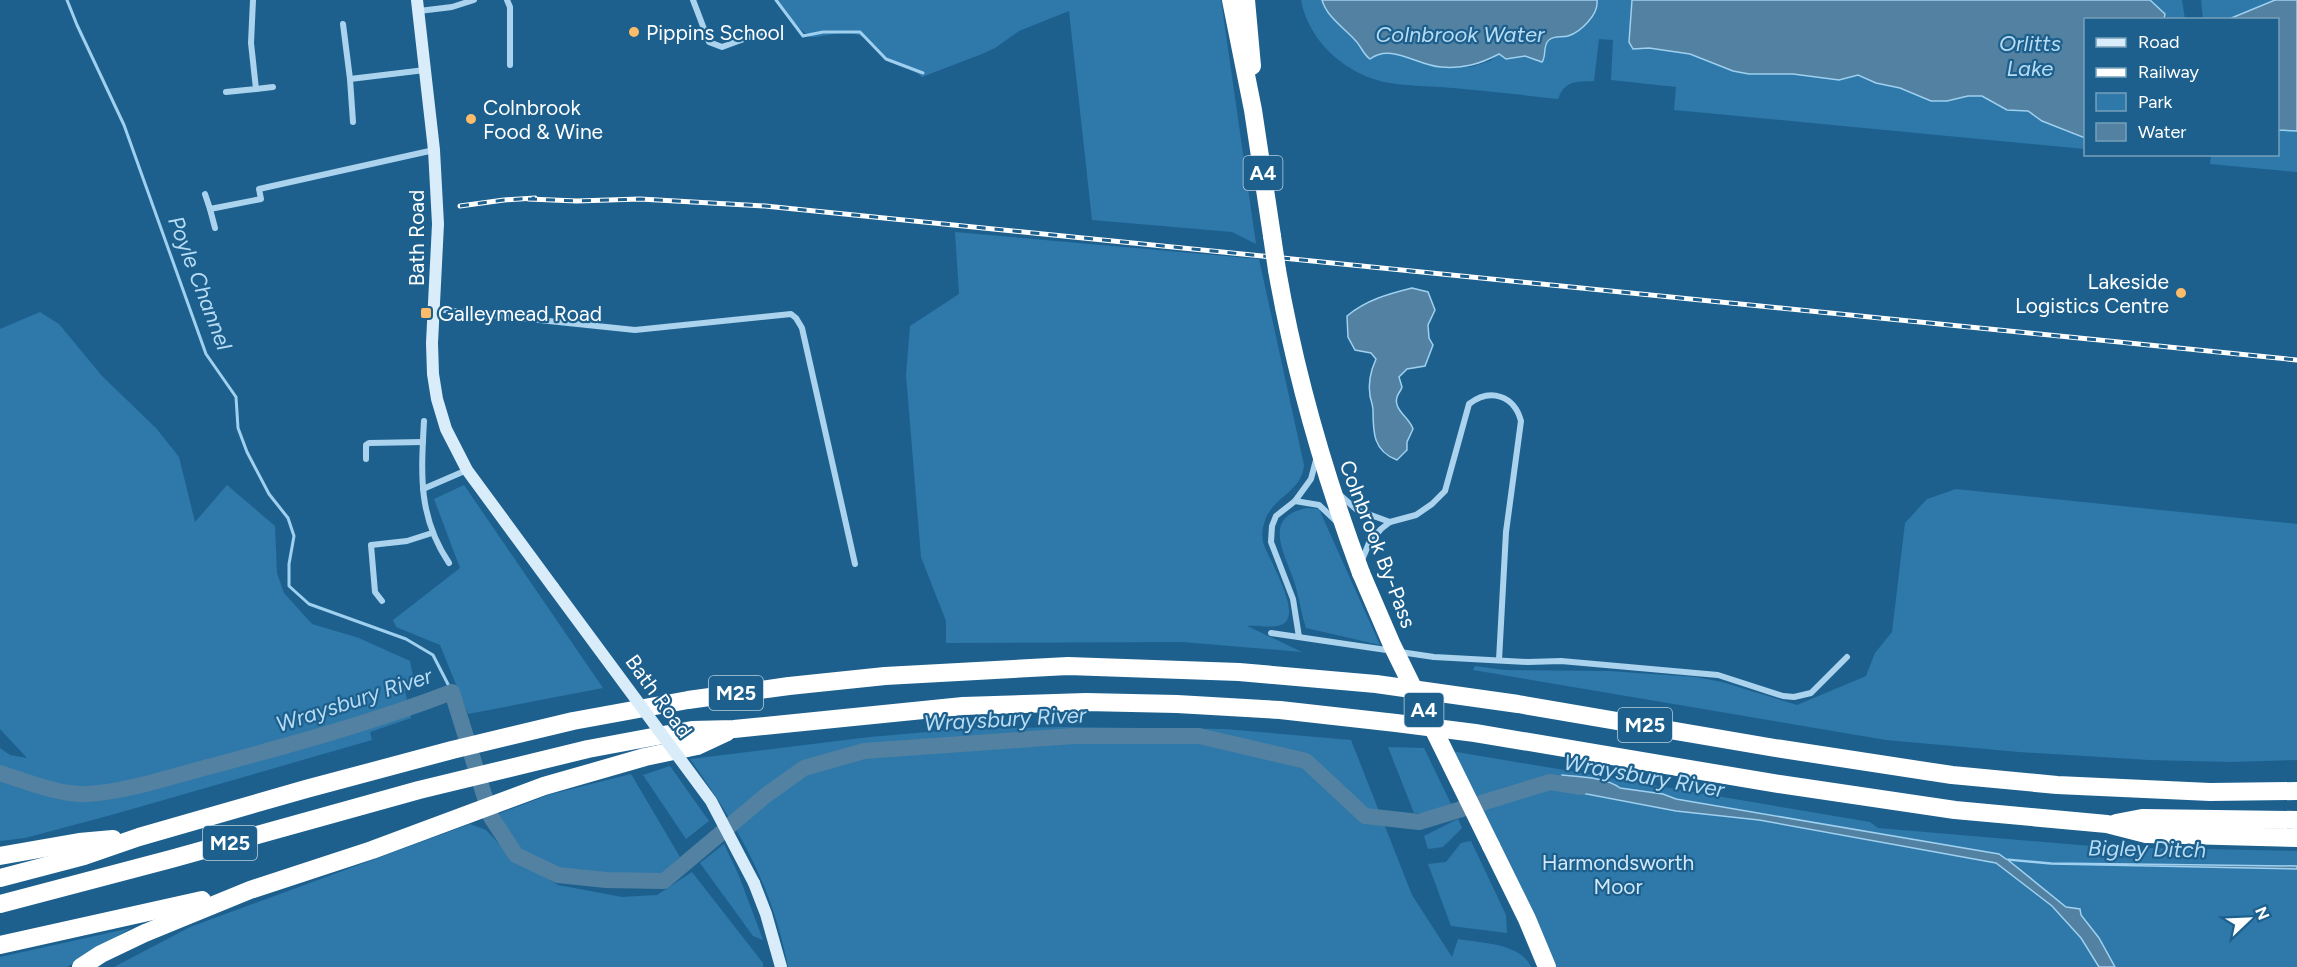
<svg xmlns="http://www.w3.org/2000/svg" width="2297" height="967" font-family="Figtree,sans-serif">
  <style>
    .green { fill: #2e79aa }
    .water { fill: #5381a1; stroke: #9fd0ef; stroke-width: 1.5 }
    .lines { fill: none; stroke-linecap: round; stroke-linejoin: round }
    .stream { stroke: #9fd0ef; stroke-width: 3 }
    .river { stroke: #5381a1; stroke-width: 16 }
    .street { stroke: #abd3ed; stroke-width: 6 }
    .secondary { stroke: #d8ecfa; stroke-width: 12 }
    .highway { stroke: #fff; stroke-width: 18 }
    .rail-casing { stroke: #fff; stroke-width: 5 }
    .rail { stroke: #1d608e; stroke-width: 3; stroke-dasharray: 9; stroke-linecap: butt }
    .secondary-bridge { stroke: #d8ecfa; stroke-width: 12 }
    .highway-bridge { stroke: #fff; stroke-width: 18 }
    .poi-dot { fill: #fcbc6a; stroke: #1d608e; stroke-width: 2 }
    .labels { text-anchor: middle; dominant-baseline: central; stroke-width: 4.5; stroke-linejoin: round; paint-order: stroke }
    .shield { fill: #1d608e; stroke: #bbcfdd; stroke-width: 1.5 }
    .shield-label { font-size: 20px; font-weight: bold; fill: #fff }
    .poi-label { font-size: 21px; fill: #fff; stroke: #1d608e; text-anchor: start }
    .street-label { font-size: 21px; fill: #fff; stroke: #1d608e }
    .park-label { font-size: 21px; fill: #d1e9f9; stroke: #1d608e }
    .water-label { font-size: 22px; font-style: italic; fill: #b7dcf4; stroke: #1d608e }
  </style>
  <rect width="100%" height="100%" fill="#1d608e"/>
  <!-- green -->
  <g class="green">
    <path d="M777 0H1221L1256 244 1232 232 1092 220 1069 11 1019 31 995 48 982 54 922 77C913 69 904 69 893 63 883 58 877 48 868 41 850 25 830 37 810 37L799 28Z"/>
    <path d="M1301 0H1322C1330 17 1344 27 1356 41 1362 48 1363 55 1371 59L1375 54C1387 51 1402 54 1413 60L1471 67 1490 61 1499 54C1513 63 1521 51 1539 62L1545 58C1545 39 1550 38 1568 36L1598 5 1597 0H1632L1629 42 1633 49 1649 48 1690 54 1733 71 1749 74H1793L1839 80 1858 75 1876 83 1900 88 1931 101H1947L1968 96H1982L2012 111H2028L2042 121 2085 138V149L1674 110 1676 87 1611 80 1613 40 1599 39 1594 81C1576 82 1565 80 1558 99 1523 95 1488 91 1453 88 1432 86 1399 86 1380 81 1342 71 1308 39 1301 0Z"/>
    <polygon points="2150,0 2182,0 2185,19 2164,19 2165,14"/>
    <polygon points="2201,0 2275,0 2229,20 2203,19"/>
    <polygon points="2278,130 2297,131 2297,172 2210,164 2211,155 2278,154"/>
    <path d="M955 232 1259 259 1304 465C1302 493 1270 497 1264 524 1262 529 1262 536 1263 542 1267 557 1303 613 1283 624 1273 629 1257 625 1247 626L1302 652 1182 642 946 643V621L921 557 906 375 910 326 959 294Z"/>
    <polygon points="40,312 59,324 102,376 156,428 179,457 195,522 227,485 275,526 277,573 284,593 312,624 359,638 410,661 413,676 405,691 411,718 370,732 372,740 115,814 25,838 0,841 0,748 10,755 27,758 0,729 0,329"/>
    <polygon points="464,485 603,688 468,714 440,645 396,627 393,620 460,568 434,499"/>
    <polygon points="1956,489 2297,524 2297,760 2231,762 2149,760 2019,752 1886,740 1473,670 1475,666 1504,670 1609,671 1695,677 1722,682 1797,705 1866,676 1875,653 1892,632 1905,523 1927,499"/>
    <path d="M1307 508 1319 509 1380 645 1306 628C1301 613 1299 596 1294 581 1285 554 1261 517 1307 508Z"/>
    <path d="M1061 727 1225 729 1351 740 1412 895 1452 957 1458 939C1480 943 1521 943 1531 967H788C772 885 738 826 690 759L870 737 961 729Z"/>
    <polygon points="1388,747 1424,748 1453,808 1442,814 1414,813"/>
    <polygon points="1451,751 1870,822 1878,828 2103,847 2297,851 2297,967 1556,967"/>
    <polygon points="670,766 709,821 686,839 643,775"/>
    <polygon points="631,774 680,857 661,875 615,877 558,871 519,848 498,814 548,795"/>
    <polygon points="1458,819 1462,828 1443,847 1428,849 1424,836"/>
    <polygon points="470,824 486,830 509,854 558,885 622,897 657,895 692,872 763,963 763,967 114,967 190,927"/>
    <polygon points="1471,841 1506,915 1507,933 1451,926 1428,864 1446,862 1461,843"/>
    <polygon points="724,844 739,876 763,940 753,936 700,863"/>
    <polygon points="131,928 67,967 0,967 0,957"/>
  </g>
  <!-- water -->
  <g class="water">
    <path d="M1322 0H1597C1599 14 1581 32 1568 36 1562 38 1555 35 1549 40 1542 46 1547 56 1542 62L1525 56 1506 59 1499 54C1480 64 1463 69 1441 67 1416 65 1391 43 1370 59 1363 54 1361 46 1355 40 1343 27 1327 17 1322 0Z"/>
    <polygon points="1632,0 2150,0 2165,14 2164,19 2086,20 2085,138 2042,121 2028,111 2007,110 1982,96 1968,96 1947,101 1931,101 1900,88 1876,83 1858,75 1839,80 1793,74 1749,74 1733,71 1690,54 1649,48 1633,49 1629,42"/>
    <polygon points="2275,0 2297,0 2297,131 2278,130 2278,20 2229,19"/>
    <path d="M1412 288 1428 292 1435 310 1428 325 1429 338 1433 345 1425 366 1407 369 1399 377 1402 387C1401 391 1398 393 1397 397 1393 410 1410 418 1413 429L1407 442V450L1397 460C1373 451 1373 432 1373 410 1373 405 1371 401 1370 396 1368 384 1371 370 1376 359L1371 353 1355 350 1348 337 1347 316C1366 300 1388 294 1412 288Z"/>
    <path d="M1562 775C1579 777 1606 777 1620 788L1663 794 1676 799 1999 854 2006 859 2051 863 2297 866V869L2051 864 2008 860 2066 907 2080 909 2081 915 2099 938 2115 967H2099L2081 938 2052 906 1996 863 1759 820 1676 811 1560 789Z"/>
  </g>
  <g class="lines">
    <!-- stream -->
    <g class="stream">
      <polyline points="67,0 77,25 124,125 206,354 236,397 238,428 247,452 269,494 288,518 294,536 289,564 289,586 309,604 406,639 433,655 452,692"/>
      <polyline points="776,0 803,36 823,32 860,32 886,59 923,73"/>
    </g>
    <!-- river -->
    <path class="river" d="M0 773C25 781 62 796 88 794 130 791 172 776 212 766 293 744 374 722 452 692L491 817 516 855 558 875 606 880 664 881 765 796 804 768 864 751 1074 736H1199L1306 761 1365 816 1419 822 1550 782 1581 787"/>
    <!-- street -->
    <g class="street">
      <polyline points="507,0 510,7 510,65"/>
      <polyline points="693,0 709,42 722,47 763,32"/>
      <polyline points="419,11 452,7 474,0"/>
      <polyline points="343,24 350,79"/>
      <polyline points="256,89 273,87"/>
      <polyline points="226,92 256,89 251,43 253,0"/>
      <polyline points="353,122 350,79 425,70"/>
      <polyline points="205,194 210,209 261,199 259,189 434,150"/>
      <polyline points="210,209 215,228"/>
      <polyline points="435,309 635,330 791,314 796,318 802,328 855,564"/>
      <path d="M424 421C421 475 418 517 449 563"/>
      <polyline points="366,459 366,445 369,443 423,442"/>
      <polyline points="423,489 467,470"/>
      <polyline points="1340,495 1357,510 1390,522"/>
      <polyline points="1295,501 1319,505 1336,521"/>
      <path d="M1362 560 1369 543 1381 529 1390 522 1416 515 1432 504 1445 491 1469 404C1490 388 1514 395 1521 421L1506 532 1499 660"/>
      <polyline points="382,601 375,592 371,545 407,541 432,533"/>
      <polyline points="1271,633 1434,657 1528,662 1561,661 1718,675 1783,696 1794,697 1811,693 1847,657"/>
      <polyline points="1299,637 1293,599 1271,542 1272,526 1276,516 1295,501 1311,479 1316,460"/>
    </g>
    <!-- secondary -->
    <g class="secondary">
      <polyline points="417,0 434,150 438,224 432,343 433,374 437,399 446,429 467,470 553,587"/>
      <polyline points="754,883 766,914 781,967"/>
    </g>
    <!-- highway -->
    <g class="highway">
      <polyline points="1231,0 1253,110 1272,236"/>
      <polyline points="1246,0 1252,66"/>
      <path d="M1277 270C1295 373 1324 474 1361 573"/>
      <polyline points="2116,823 2142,818 2297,820"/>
      <polyline points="1491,846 1527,919 1547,967"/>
      <polyline points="0,856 79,842 113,839"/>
      <polyline points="0,878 84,856 139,837 306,789 452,750 573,721 688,700 789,686 885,676 1068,666 1239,672 1376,684 1518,704 1775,748 1952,775 2057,785 2210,792 2297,791"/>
      <polyline points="0,904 171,859 419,790 588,749 663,735 692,730 734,729 963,706 1086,702 1177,704 1280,710 1396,723 1475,733 1779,784 1955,810 2107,824 2146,834 2297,838"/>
      <polyline points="0,945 202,900"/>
      <polyline points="81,967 101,954 145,933 250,890 372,850 544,786 645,757 697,746 727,732"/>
    </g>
    <!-- rail casing -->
    <g class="rail-casing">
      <g id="rail">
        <polyline points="528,199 577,201 640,199 765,206 2297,360"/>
        <polyline points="460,206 504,200 535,198"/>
      </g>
    </g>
    <!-- rail -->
    <use href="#rail" class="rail"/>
    <!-- secondary-bridge -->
    <polyline class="secondary-bridge" points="553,587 711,801 754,883"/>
    <!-- highway-bridge -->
    <g class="highway-bridge">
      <polyline points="1272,236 1277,270"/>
      <polyline points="1361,573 1392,645 1491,846"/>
    </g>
  </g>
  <!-- markers -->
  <g class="poi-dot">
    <circle cx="634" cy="32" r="6"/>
    <circle cx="471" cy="119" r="6"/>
    <circle cx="2181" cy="293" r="6"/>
    <rect x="420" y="307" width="12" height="12" rx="3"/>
  </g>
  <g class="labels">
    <!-- shield labels -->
    <g class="shield">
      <rect x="1243.5" y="156" width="39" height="34" rx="4.5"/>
      <rect x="709" y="676" width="54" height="34" rx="4.5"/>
      <rect x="1404.5" y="693" width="39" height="34" rx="4.5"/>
      <rect x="1618" y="708" width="54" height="34" rx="4.5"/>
      <rect x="203" y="826" width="54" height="34" rx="4.5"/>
    </g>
    <g class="shield-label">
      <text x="1263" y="173">A4</text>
      <text x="736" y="693">M25</text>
      <text x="1424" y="710">A4</text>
      <text x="1645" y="725">M25</text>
      <text x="230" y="843">M25</text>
    </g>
    <!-- poi labels -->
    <g class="poi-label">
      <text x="646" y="32">Pippins School</text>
      <text x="483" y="107">Colnbrook<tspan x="483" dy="24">Food &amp; Wine</tspan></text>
      <text x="2169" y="281" text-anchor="end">Lakeside<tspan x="2169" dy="24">Logistics Centre</tspan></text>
      <text x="438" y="313">Galleymead Road</text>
    </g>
    <!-- street labels -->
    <g class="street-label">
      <text transform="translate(416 238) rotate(-90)">Bath Road</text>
      <text transform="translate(1378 544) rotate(69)">Colnbrook By-Pass</text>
      <text transform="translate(659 696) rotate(54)">Bath Road</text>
    </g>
    <!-- park labels -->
    <g class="park-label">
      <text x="1618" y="862">Harmondsworth<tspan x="1618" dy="24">Moor</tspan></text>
    </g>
    <!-- water labels -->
    <g class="water-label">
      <text x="1460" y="34">Colnbrook Water</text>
      <text x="2030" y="43">Orlitts<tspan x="2030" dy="25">Lake</tspan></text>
      <text transform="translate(200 283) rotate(69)">Poyle Channel</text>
      <text transform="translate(354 700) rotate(-18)">Wraysbury River</text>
      <text transform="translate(1005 719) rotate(-3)">Wraysbury River</text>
      <text transform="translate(1644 776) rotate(10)">Wraysbury River</text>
      <text transform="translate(2147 849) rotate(1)">Bigley Ditch</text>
    </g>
  </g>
  <!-- legend -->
  <rect x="2084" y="18" width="195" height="138" fill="#1d608e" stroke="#77a0bb" stroke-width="1.5"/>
  <rect x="2096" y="38" width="30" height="9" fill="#d8ecfa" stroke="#77a0bb" stroke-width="1.5"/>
  <text x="2138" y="48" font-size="18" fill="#ffffff">Road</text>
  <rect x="2096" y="68" width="30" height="9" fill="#ffffff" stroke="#77a0bb" stroke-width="1.5"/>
  <text x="2138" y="78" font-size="18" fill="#ffffff">Railway</text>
  <rect x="2096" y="93" width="30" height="18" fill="#2e79aa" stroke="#77a0bb" stroke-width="1.5"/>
  <text x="2138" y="108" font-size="18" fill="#ffffff">Park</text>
  <rect x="2096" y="123" width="30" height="18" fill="#5381a1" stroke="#77a0bb" stroke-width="1.5"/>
  <text x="2138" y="138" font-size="18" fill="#ffffff">Water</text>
  <!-- north arrow -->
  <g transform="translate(2249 919) rotate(67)" stroke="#1d608e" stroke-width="4.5" paint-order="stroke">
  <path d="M0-4.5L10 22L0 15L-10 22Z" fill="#ffffff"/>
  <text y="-9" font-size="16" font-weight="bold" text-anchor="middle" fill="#ffffff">N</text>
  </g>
</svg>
